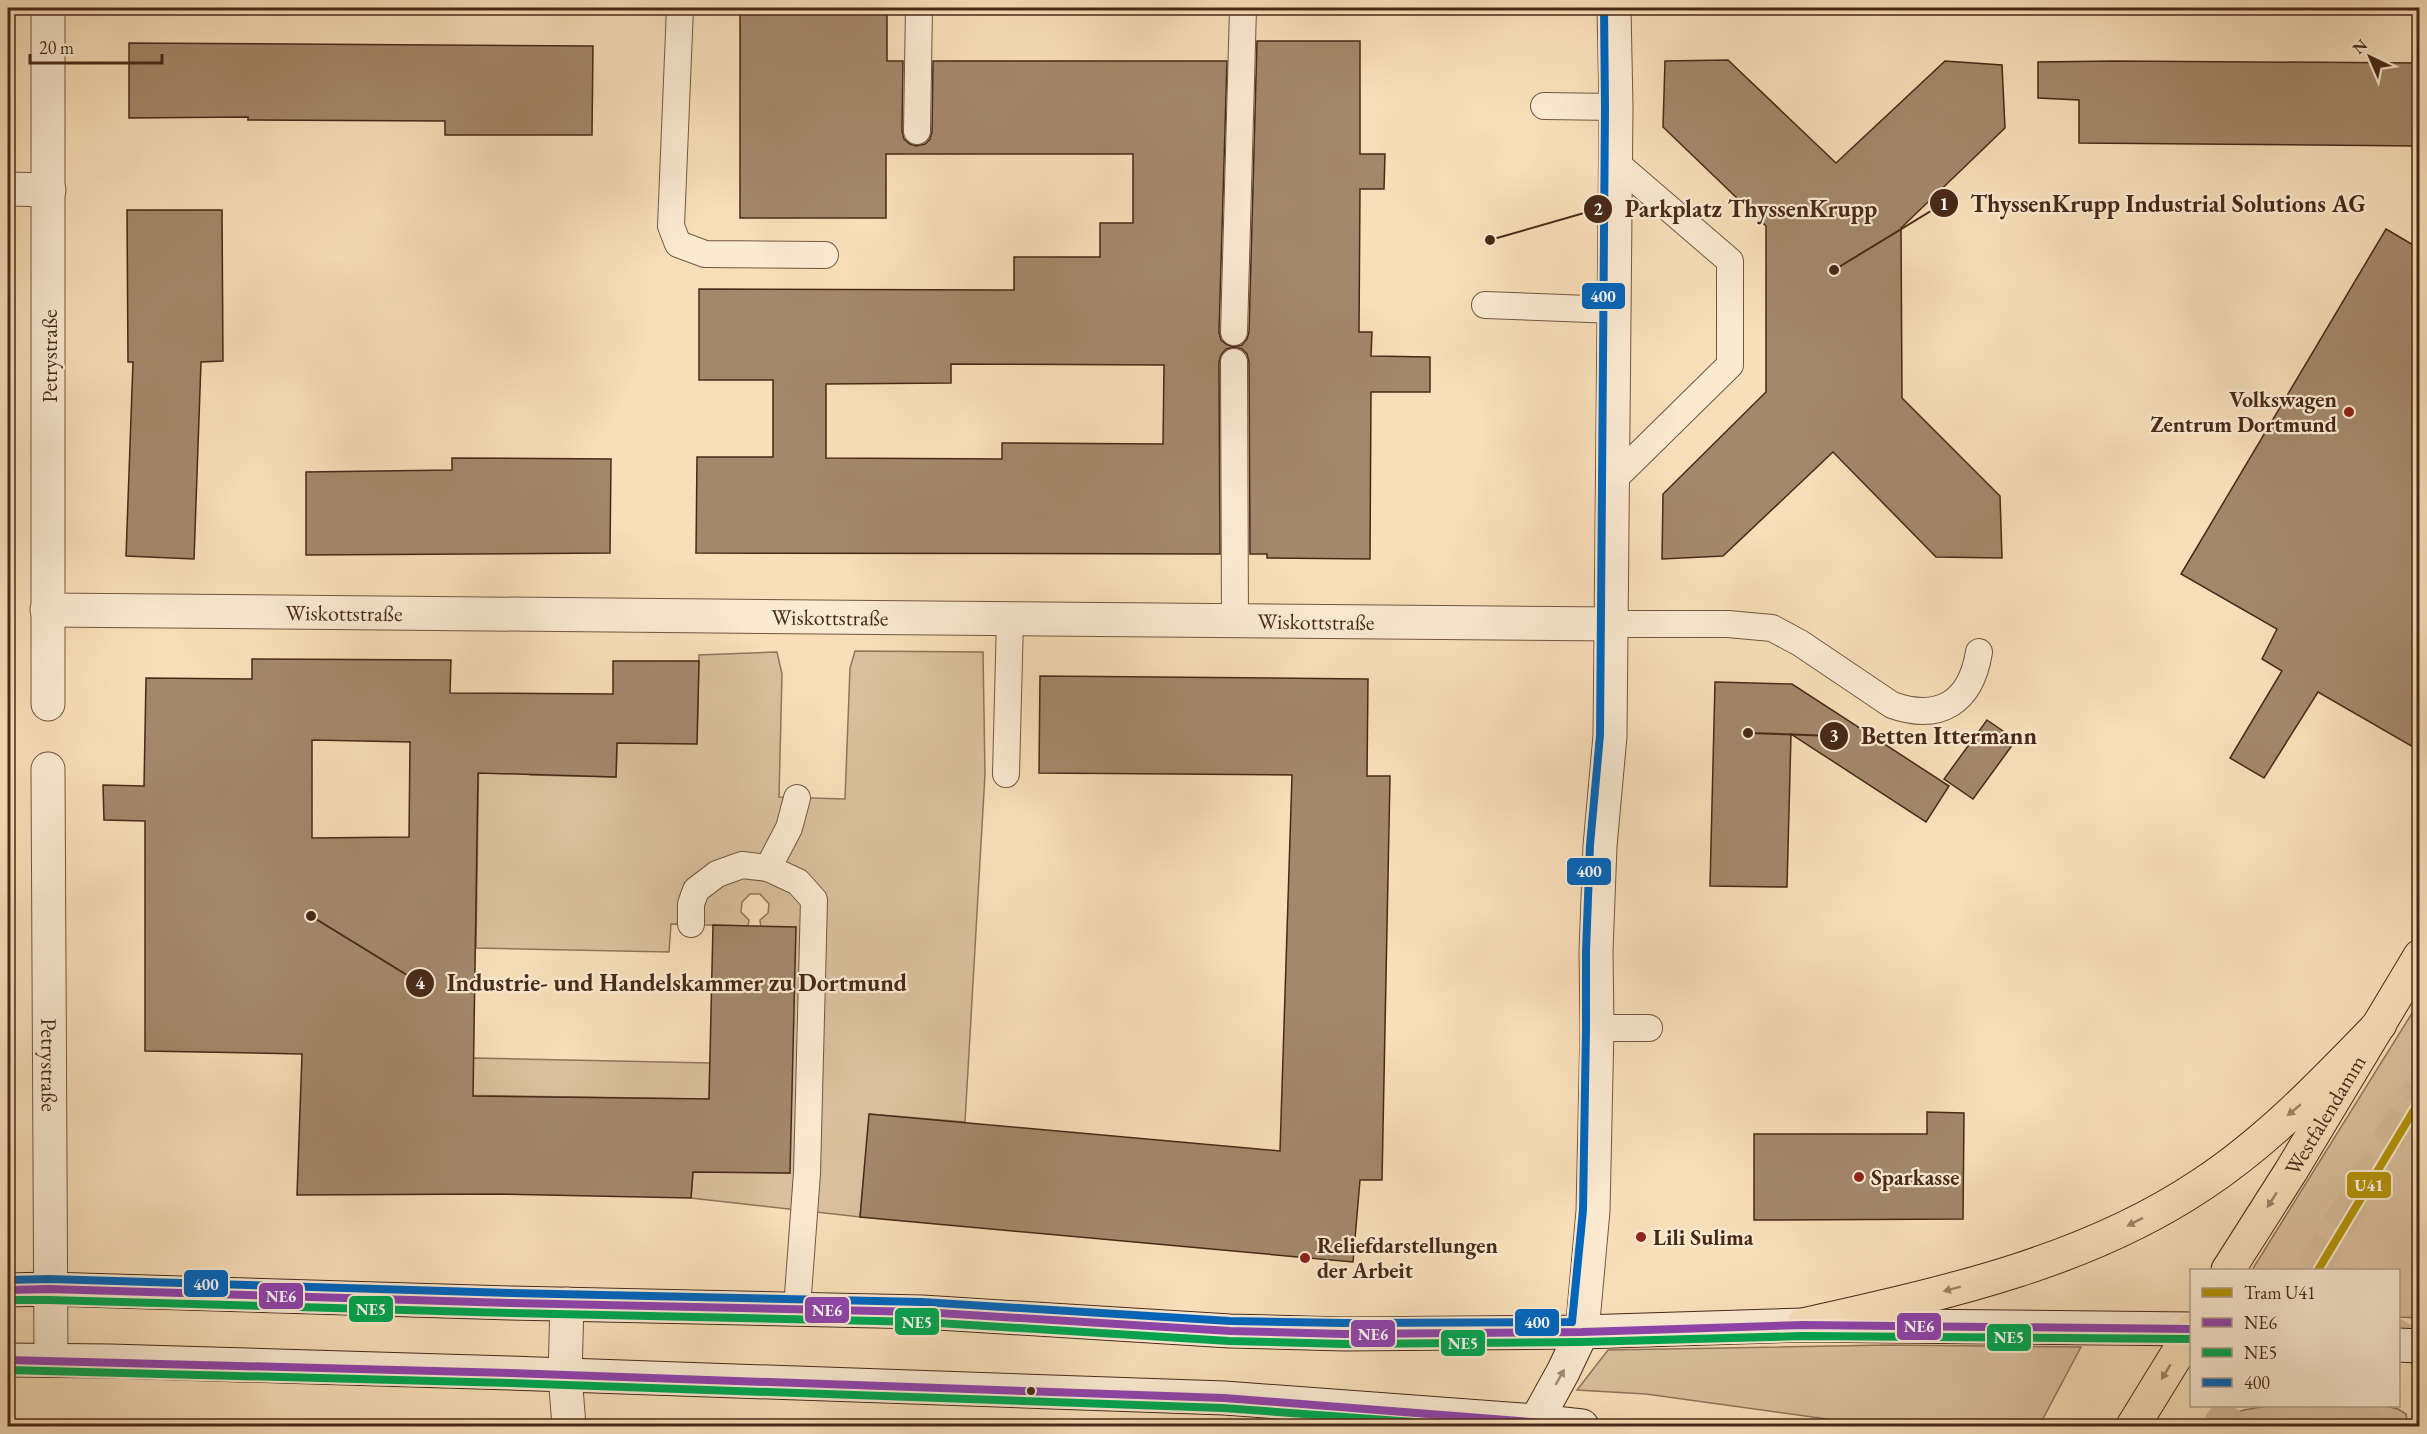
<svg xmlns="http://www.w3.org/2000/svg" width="2427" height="1434" font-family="'EB Garamond',serif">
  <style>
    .green { fill: #dac09e; stroke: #91745b; stroke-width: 1.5 }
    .building { fill: #a4886c; stroke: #482918; stroke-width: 1.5; fill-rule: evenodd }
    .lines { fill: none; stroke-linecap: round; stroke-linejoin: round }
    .primary-tunnel { stroke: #d5bb99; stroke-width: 33; stroke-dasharray: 33 16; stroke-linecap: butt }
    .service-casing { stroke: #745640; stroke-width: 28 }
    .minor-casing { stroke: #745640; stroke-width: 35 }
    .secondary-casing { stroke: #482918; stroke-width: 35 }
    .primary-casing { stroke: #482918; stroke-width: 35 }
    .service { stroke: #faead2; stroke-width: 26 }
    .minor { stroke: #faead2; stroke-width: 33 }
    .secondary { stroke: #faead2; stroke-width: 33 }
    .primary { stroke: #f8dfb9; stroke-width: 33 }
    .bus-1-casing { stroke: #faead2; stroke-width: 12 }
    .bus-2-casing { stroke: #faead2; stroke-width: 12 }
    .bus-3-casing { stroke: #faead2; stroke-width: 12 }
    .bus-1 { stroke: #8e44ad; stroke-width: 8 }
    .bus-2 { stroke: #00a651; stroke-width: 8 }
    .bus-3 { stroke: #0065bd; stroke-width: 8 }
    .tram-1-casing { stroke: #faead2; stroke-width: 12 }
    .tram-1 { stroke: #b4940a; stroke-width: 8 }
    .oneway { fill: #a08468 }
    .oneway2 { fill: #a18a75 }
    .poi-dot { fill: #8f2418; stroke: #faead2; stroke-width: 2 }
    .bus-dot { fill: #482918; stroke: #faead2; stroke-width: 2 }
    .labels { text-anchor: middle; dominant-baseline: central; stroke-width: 4.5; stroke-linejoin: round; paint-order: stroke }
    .street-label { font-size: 22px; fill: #482918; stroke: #faead2 }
    .poi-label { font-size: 22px; font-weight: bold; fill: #482918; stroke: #faead2; text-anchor: start }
    .leader { fill: none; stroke: #482918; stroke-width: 2 }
    .callout-dot { fill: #482918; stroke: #faead2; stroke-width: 2 }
    .mark-label { font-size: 18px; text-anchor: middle; font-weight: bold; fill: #fff }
    .callout-label { font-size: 24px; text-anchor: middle; font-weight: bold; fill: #482918; stroke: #faead2; stroke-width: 4.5; stroke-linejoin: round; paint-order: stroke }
    .line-badge { stroke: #faead2; stroke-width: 2 }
    .badge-label { font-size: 16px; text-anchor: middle; font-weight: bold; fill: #fff }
  </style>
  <rect width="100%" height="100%" fill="#f8dfb9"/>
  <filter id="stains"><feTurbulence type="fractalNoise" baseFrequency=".00333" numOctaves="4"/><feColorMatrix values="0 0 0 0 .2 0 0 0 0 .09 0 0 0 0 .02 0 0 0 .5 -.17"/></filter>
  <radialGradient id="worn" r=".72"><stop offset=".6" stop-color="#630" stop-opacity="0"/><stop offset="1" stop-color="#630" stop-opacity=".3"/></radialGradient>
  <!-- green -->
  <g class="green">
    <polygon points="855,651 983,652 985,774 965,1122 870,1114 860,1217 691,1198 693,1171 790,1173 760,920 768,913 769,904 760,894 750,894 742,902 741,912 749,920 748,926 671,924 669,952 476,948 479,742 530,775 616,777 617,743 697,743 699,655 777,652 782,674 779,797 845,799 850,668"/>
    <polygon points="2419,1002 2419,1318 2399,1317 2398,1270 2252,1270"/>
    <polygon points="473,1058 710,1063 709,1099 439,1095"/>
    <polygon points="1889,1345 2081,1347 2039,1426 1878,1426 1646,1394 1577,1390 1608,1350"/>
    <polygon points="2266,1406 2385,1406 2398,1409 2406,1414 2408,1426 2199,1426 2244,1410"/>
  </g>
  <!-- building -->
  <g class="building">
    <path d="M740 8H887V61H903L902 131 904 139 910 144 916 146 925 144 930 139 932 132 933 61H1227L1219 332 1221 340 1226 344 1233 347 1242 345 1247 339 1249 332 1257 41H1360V154H1385L1384 189H1360L1359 332H1372L1371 356 1430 357V392H1371L1370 559 1267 558V554H1250L1249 362 1247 354 1242 349 1235 347 1226 349 1221 355 1219 362 1220 554 696 553 697 457H773V380H699V289L1014 290V257H1100V223H1133V154H886V218H740ZM951 364 1164 365 1163 444 1002 443V459L826 458V384L951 383Z"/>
    <polygon points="129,43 593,46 592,135 445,135 445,121 248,120 248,117 129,118"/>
    <polygon points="1728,60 1836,163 1945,61 2002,65 2005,128 1901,228 1902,398 2000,496 2002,558 1936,557 1833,452 1723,556 1662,559 1663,494 1766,392 1766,226 1663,127 1665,61"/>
    <polygon points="2114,61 2420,63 2420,146 2079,143 2079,100 2038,98 2038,62"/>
    <polygon points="127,210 222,210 223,361 201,362 194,559 126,556 133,362 128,362"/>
    <polygon points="2386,229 2420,249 2420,751 2318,692 2264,778 2230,758 2282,671 2262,659 2277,629 2181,574"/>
    <polygon points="452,458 611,459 610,553 306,555 306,472 452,470"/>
    <path d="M252 659 451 660 450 693 613 694V661H699L697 744 617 743 616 777 478 773 473 1096 709 1099 713 925 796 927 790 1173 693 1172 691 1198 495 1194 297 1195 302 1054 145 1051V821L104 820 103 785 144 786 146 678 252 679ZM312 740 410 742 409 837 312 838Z"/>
    <polygon points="1040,676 1368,679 1367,776 1390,776 1382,1180 1360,1180 1353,1262 860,1217 869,1114 1280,1151 1292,775 1039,773"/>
    <polygon points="1715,682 1792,684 1949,786 1926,822 1791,734 1787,887 1710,886"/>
    <polygon points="1987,720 2016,740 1973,799 1944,779"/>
    <polygon points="1927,1112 1964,1113 1963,1219 1754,1220 1754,1134 1927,1134"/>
  </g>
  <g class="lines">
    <!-- primary-tunnel -->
    <g class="primary-tunnel">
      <polyline points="2312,1270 2420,1089"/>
      <polyline points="2398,1356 2420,1321"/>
      <polyline points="2219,1426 2232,1406"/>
      <polyline points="2356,1426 2368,1406"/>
    </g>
    <!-- service casing -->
    <g class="service-casing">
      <g id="service">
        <polyline points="680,8 671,226 678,244 705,254 825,255"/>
        <polyline points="1544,106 1616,107"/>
        <polyline points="917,131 919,8"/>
        <polyline points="1485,305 1615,310"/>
        <polyline points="1234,332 1243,8"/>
        <polyline points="1234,362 1235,621"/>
        <polyline points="1613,480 1730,365 1730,261 1615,162"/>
        <path d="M1612 624H1728L1772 628 1800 643 1892 705C1940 722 1971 702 1979 652"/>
        <polyline points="1006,774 1010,619"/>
        <polyline points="768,868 789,828 797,798"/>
        <polyline points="691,924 691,904 696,890 717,874 742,865 768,868 798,882 814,900 807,1173 797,1308"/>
        <polyline points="1597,1028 1649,1028"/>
      </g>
    </g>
    <!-- minor casing -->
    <g class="minor-casing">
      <g id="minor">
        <polyline points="8,189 49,190"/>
        <path id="s1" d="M47 610 1612 624"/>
        <polyline points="48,704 48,8"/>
        <path id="s2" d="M48 769 51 1360"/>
        <polyline points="567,1304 565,1375 569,1426"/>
        <polyline points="1582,1332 1593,1211 1597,1028 1596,951 1600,846 1610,736 1616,107 1614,8"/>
      </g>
    </g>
    <!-- secondary casing -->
    <g class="secondary-casing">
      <g id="secondary">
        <polyline points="8,1290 49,1289 511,1303 922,1312 1230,1331 1344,1334 1582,1332 1803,1325 2192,1329"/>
        <polyline points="2398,1345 2420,1346"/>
        <polyline points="8,1360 110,1361 510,1373 1224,1398 1536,1421 1582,1426"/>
        <polyline points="1536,1421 1563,1372 1582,1332"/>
      </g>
    </g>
    <!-- primary casing -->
    <g class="primary-casing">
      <g id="primary">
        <path id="s3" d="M2228 1270 2291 1171 2420 956"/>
        <path d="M1803 1325C1940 1294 2083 1264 2201 1185 2268 1141 2324 1082 2380 1024"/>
        <polyline points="2133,1426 2192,1330"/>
      </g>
    </g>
    <!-- service -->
    <use href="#service" class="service"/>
    <!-- minor -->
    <use href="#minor" class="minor"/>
    <!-- secondary -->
    <use href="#secondary" class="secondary"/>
    <!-- primary -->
    <use href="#primary" class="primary"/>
    <!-- bus-1 casing -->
    <g class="bus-1-casing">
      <g id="bus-1">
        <polyline points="8,1290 49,1289 511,1303 922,1312 1230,1331 1344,1334 1582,1332 1803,1325 2192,1329"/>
        <polyline points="8,1360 510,1373 1224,1398 1582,1426"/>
      </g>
    </g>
    <!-- bus-2 casing -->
    <g class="bus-2-casing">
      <g id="bus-2">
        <polyline points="8,1300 49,1300 511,1313 922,1322 1229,1341 1344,1344 1582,1342 1803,1336 2192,1339"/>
        <polyline points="8,1370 510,1383 1223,1408 1468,1426"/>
      </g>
    </g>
    <!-- bus-3 casing -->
    <g class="bus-3-casing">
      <polyline id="bus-3" points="8,1280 49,1279 511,1293 922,1302 1230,1321 1344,1323 1572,1322 1583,1210 1586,1028 1586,951 1590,845 1600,735 1605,107 1604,8"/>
    </g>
    <!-- bus-1 -->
    <use href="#bus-1" class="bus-1"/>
    <!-- bus-2 -->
    <use href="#bus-2" class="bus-2"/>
    <!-- bus-3 -->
    <use href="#bus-3" class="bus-3"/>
    <!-- tram-1 casing -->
    <g class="tram-1-casing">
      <polyline id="tram-1" points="2318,1270 2420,1100"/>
    </g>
    <!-- tram-1 -->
    <use href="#tram-1" class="tram-1"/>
  </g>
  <!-- one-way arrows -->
  <defs><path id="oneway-solid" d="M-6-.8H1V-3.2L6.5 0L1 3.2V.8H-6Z" transform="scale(1.5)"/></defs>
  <g class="oneway">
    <use href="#oneway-solid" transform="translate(2294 1110) rotate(140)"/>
    <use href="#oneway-solid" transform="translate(2272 1200) rotate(123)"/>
    <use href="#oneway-solid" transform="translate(2135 1222) rotate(153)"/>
    <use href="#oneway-solid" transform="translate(1952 1289) rotate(165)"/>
    <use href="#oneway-solid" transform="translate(2166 1372) rotate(121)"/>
  </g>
  <use class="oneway2" href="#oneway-solid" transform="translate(1560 1377) rotate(-61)"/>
  <!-- markers -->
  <g class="poi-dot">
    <circle cx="2349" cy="412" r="6"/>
    <circle cx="1859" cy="1177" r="6"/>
    <circle cx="1641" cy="1237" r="6"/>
    <circle cx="1305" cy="1258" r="6"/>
  </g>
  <circle class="bus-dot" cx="1031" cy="1391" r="5"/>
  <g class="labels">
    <!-- street labels -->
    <g class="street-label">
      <text transform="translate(49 356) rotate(-90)">Petrystraße</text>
      <text stroke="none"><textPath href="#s1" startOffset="297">Wiskottstraße</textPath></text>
      <text stroke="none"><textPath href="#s1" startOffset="783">Wiskottstraße</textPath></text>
      <text stroke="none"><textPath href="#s1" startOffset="1269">Wiskottstraße</textPath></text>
      <text stroke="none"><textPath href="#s2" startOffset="296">Petrystraße</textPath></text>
      <text stroke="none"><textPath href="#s3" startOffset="183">Westfalendamm</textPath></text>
    </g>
    <!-- poi labels -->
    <g class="poi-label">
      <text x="2337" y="399" text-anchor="end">Volkswagen<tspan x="2337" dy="25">Zentrum Dortmund</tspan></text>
      <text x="1871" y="1177">Sparkasse</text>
      <text x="1653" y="1237">Lili Sulima</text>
      <text x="1317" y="1245">Reliefdarstellungen<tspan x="1317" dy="25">der Arbeit</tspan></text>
    </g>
  </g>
  <!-- callouts -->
  <path class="leader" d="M1834 270L1944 203M1490 240L1598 209M1748 733L1834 736M311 916L420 983"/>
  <g class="callout-dot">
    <circle cx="1834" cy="270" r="6"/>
    <circle cx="1490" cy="240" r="6"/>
    <circle cx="1748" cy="733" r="6"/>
    <circle cx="311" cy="916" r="6"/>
    <circle cx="1944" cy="203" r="15"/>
    <circle cx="1598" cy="209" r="15"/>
    <circle cx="1834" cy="736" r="15"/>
    <circle cx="420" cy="983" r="15"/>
  </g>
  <g class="mark-label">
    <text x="1944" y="210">1</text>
    <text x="1598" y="215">2</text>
    <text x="1834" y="742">3</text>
    <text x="420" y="989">4</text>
  </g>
  <g class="callout-label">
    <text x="2168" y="212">ThyssenKrupp Industrial Solutions AG</text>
    <text x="1751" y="217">Parkplatz ThyssenKrupp</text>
    <text x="1949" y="744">Betten Ittermann</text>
    <text x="677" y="991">Industrie- und Handelskammer zu Dortmund</text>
  </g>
  <g class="line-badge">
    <rect x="1581" y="282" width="45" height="28" rx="6" fill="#0065bd"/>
    <rect x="1566" y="857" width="46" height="29" rx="6" fill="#0065bd"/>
    <rect x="2346" y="1171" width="46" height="28" rx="6" fill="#b4940a"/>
    <rect x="183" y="1269" width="46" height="29" rx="6" fill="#0065bd"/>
    <rect x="258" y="1282" width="46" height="28" rx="6" fill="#8e44ad"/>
    <rect x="348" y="1295" width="46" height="28" rx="6" fill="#00a651"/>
    <rect x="804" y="1296" width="46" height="28" rx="6" fill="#8e44ad"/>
    <rect x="894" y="1307" width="46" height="29" rx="6" fill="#00a651"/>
    <rect x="1514" y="1308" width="46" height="29" rx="6" fill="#0065bd"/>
    <rect x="1896" y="1312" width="46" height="29" rx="6" fill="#8e44ad"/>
    <rect x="1350" y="1319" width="46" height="29" rx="6" fill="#8e44ad"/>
    <rect x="1986" y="1323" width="46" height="29" rx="6" fill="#00a651"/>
    <rect x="1440" y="1329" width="46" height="28" rx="6" fill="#00a651"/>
  </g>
  <g class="badge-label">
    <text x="1603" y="302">400</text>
    <text x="1589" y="877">400</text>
    <text x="2369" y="1191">U41</text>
    <text x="206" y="1290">400</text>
    <text x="281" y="1302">NE6</text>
    <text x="371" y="1315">NE5</text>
    <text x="827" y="1316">NE6</text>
    <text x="917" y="1328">NE5</text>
    <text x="1537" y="1328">400</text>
    <text x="1919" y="1332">NE6</text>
    <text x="1373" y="1340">NE6</text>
    <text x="2009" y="1343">NE5</text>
    <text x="1463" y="1349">NE5</text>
  </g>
  <!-- margin -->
  <rect width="2427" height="1434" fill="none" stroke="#f8dfb9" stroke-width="30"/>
  <rect x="9" y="9" width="2409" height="1416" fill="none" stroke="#482918" stroke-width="3"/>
  <rect x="15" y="15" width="2397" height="1404" fill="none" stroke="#482918" stroke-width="1.5"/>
  <!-- legend -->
  <rect x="2190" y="1269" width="210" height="138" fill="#faead2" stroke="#b39d88" stroke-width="1.5"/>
  <rect x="2202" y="1288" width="30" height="9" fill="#b4940a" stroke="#b39d88" stroke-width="1.5"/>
  <text x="2244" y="1299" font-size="18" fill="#482918">Tram U41</text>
  <rect x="2202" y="1318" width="30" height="9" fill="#8e44ad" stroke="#b39d88" stroke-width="1.5"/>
  <text x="2244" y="1329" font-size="18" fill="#482918">NE6</text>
  <rect x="2202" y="1348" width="30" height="9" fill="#00a651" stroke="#b39d88" stroke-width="1.5"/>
  <text x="2244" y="1359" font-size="18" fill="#482918">NE5</text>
  <rect x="2202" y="1378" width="30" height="9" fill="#0065bd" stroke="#b39d88" stroke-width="1.5"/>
  <text x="2244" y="1389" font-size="18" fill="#482918">400</text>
  <!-- north arrow -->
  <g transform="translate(2370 57) rotate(316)" stroke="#faead2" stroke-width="4.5" paint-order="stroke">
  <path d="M0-4.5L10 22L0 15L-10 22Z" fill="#482918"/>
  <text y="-9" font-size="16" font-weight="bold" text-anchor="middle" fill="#482918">N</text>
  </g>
  <!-- scale -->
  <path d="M30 54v9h132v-9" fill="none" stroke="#482918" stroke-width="3"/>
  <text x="39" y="54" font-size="18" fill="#482918" stroke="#faead2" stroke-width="4.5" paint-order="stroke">20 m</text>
  <rect width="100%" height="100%" filter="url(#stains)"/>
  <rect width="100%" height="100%" fill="url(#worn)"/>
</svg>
